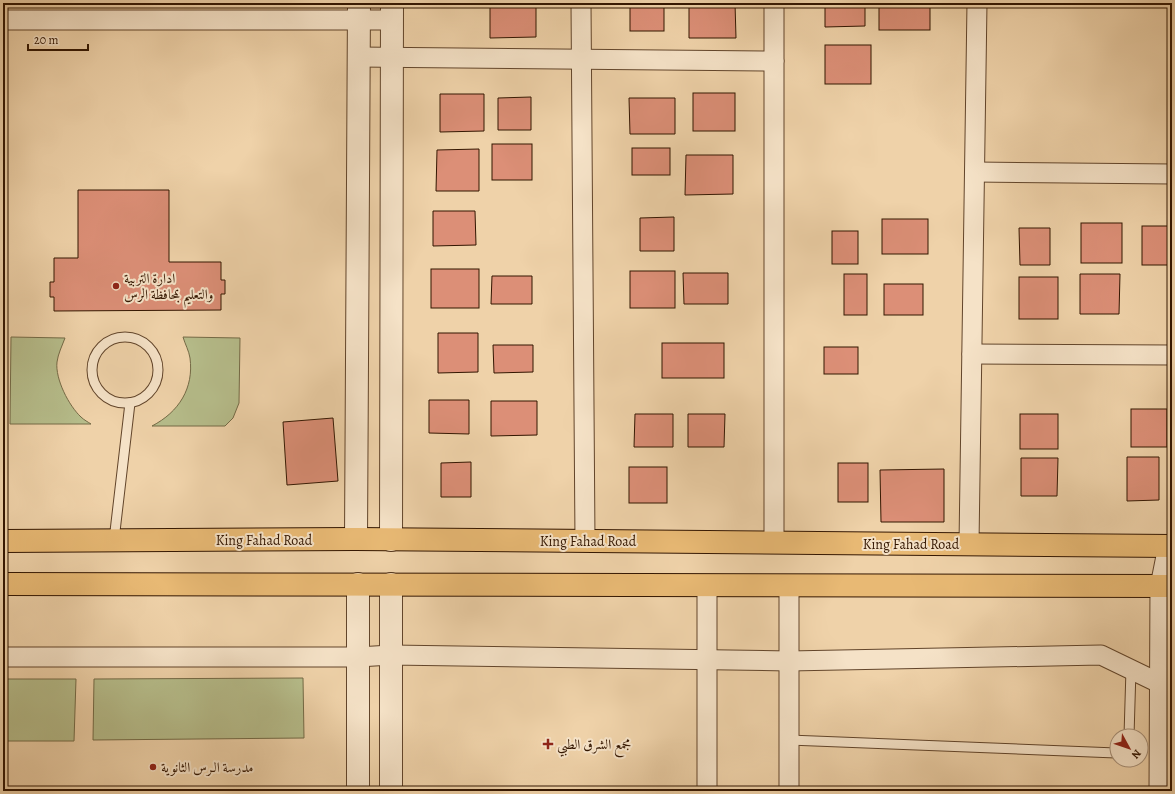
<svg xmlns="http://www.w3.org/2000/svg" width="1175" height="794" font-family="Alegreya,Amiri,serif">
  <style>
    .green { fill: #b6bd8b; stroke: #746a46 }
    .building { fill: #dc8f77; stroke: #331601 }
    .lines { fill: none; stroke-linecap: round; stroke-linejoin: round }
    .service-casing { stroke: #62452b; stroke-width: 11 }
    .minor-casing { stroke: #62452b; stroke-width: 21 }
    .tertiary-casing { stroke: #62452b; stroke-width: 24 }
    .primary-casing { stroke: #331601; stroke-width: 24 }
    .service { stroke: #f5e2c7; stroke-width: 9 }
    .minor { stroke: #f5e2c7; stroke-width: 19 }
    .tertiary { stroke: #f5e2c7; stroke-width: 22 }
    .primary { stroke: #e8b974; stroke-width: 22 }
    .poi-dot { fill: #8f2418; stroke: #f5e2c7; stroke-width: 1.5 }
    .labels { text-anchor: middle; dominant-baseline: central; stroke-width: 4; stroke-linejoin: round; paint-order: stroke }
    .poi-label { font-size: 14px; fill: #331601; stroke: #f5e2c7; text-anchor: start }
    .street-label { font-size: 14px; fill: #331601; stroke: #f5e2c7 }
  </style>
  <rect width="100%" height="100%" fill="#efd2a9"/>
  <filter id="stains"><feTurbulence type="fractalNoise" baseFrequency=".005" numOctaves="4"/><feColorMatrix values="0 0 0 0 .2 0 0 0 0 .09 0 0 0 0 .02 0 0 0 .5 -.17"/></filter>
  <radialGradient id="worn" r=".72"><stop offset=".6" stop-color="#630" stop-opacity="0"/><stop offset="1" stop-color="#630" stop-opacity=".3"/></radialGradient>
  <!-- green -->
  <g class="green">
    <path d="M11 337 65 338C62 346 58 354 57 362 55 379 69 406 81 417 84 420 88 422 91 424H10Z"/>
    <path d="M183 337 240 338 239 403 233 418 225 426H152C179 412 194 388 190 358 189 351 185 344 183 337Z"/>
    <polygon points="303,678 304,738 93,740 94,679"/>
    <polygon points="3,679 76,679 74,741 3,741"/>
  </g>
  <!-- building -->
  <g class="building">
    <polygon points="490,3 536,3 536,37 490,38"/>
    <rect x="630" y="3" width="34" height="28"/>
    <polygon points="689,3 735,3 736,38 689,38"/>
    <polygon points="825,3 865,3 865,26 825,27"/>
    <rect x="879" y="3" width="51" height="27"/>
    <rect x="825" y="45" width="46" height="39"/>
    <rect x="693" y="93" width="42" height="38"/>
    <polygon points="440,94 484,94 484,131 440,132"/>
    <polygon points="531,97 531,130 498,130 498,98"/>
    <polygon points="629,98 675,98 675,134 630,134"/>
    <rect x="492" y="144" width="40" height="36"/>
    <rect x="632" y="148" width="38" height="27"/>
    <polygon points="479,149 479,191 436,191 437,150"/>
    <polygon points="686,155 733,155 733,194 685,195"/>
    <polygon points="78,190 169,190 169,262 221,262 221,280 225,280 225,294 221,294 221,310 54,311 54,297 50,297 50,282 54,282 54,258 78,258"/>
    <polygon points="433,211 475,211 476,245 433,246"/>
    <polygon points="674,217 674,251 640,251 640,218"/>
    <rect x="882" y="219" width="46" height="35"/>
    <rect x="1081" y="223" width="41" height="40"/>
    <rect x="1142" y="226" width="30" height="39"/>
    <polygon points="1019,228 1050,228 1050,265 1020,265"/>
    <rect x="832" y="231" width="26" height="33"/>
    <rect x="431" y="269" width="48" height="39"/>
    <rect x="630" y="271" width="45" height="37"/>
    <polygon points="683,273 728,273 728,304 684,304"/>
    <rect x="844" y="274" width="23" height="41"/>
    <polygon points="1080,274 1120,274 1119,314 1080,314"/>
    <polygon points="492,276 532,276 532,304 491,304"/>
    <rect x="1019" y="277" width="39" height="42"/>
    <rect x="884" y="284" width="39" height="31"/>
    <polygon points="438,333 478,333 478,372 438,373"/>
    <rect x="662" y="343" width="62" height="35"/>
    <polygon points="493,345 533,345 533,372 494,373"/>
    <rect x="824" y="347" width="34" height="27"/>
    <polygon points="429,400 469,400 469,434 429,433"/>
    <polygon points="491,401 537,401 537,435 491,436"/>
    <rect x="1131" y="409" width="36" height="38"/>
    <polygon points="635,414 673,414 673,447 634,447"/>
    <polygon points="688,414 725,414 724,447 688,447"/>
    <rect x="1020" y="414" width="38" height="35"/>
    <polygon points="333,418 338,481 287,485 283,422"/>
    <polygon points="1127,457 1159,457 1159,500 1127,501"/>
    <polygon points="1021,458 1058,458 1057,496 1021,496"/>
    <polygon points="471,462 471,497 441,497 441,463"/>
    <rect x="838" y="463" width="30" height="39"/>
    <rect x="629" y="467" width="38" height="36"/>
    <polygon points="944,469 944,522 881,522 880,470"/>
  </g>
  <g class="lines">
    <!-- service casing -->
    <g class="service-casing">
      <g id="service">
        <circle cx="125" cy="370" r="33"/>
        <polyline points="114,540 130,403"/>
        <polyline points="1129,736 1131,669"/>
        <polyline points="789,740 1116,753 1117,752"/>
      </g>
    </g>
    <!-- minor casing -->
    <g class="minor-casing">
      <g id="minor">
        <polyline points="581,3 585,541"/>
        <polyline points="3,20 392,20"/>
        <polyline points="358,57 774,61"/>
        <polyline points="975,172 1172,174"/>
        <polyline points="972,354 1172,355"/>
        <polyline points="774,543 774,3"/>
        <polyline points="969,544 977,3"/>
        <polyline points="707,585 707,791"/>
        <polyline points="789,585 789,791"/>
        <polyline points="3,657 358,657 391,655 789,661 1101,655 1159,683"/>
        <polyline points="1159,791 1160,586 1168,546"/>
      </g>
    </g>
    <!-- tertiary casing -->
    <g class="tertiary-casing">
      <g id="tertiary">
        <polyline points="356,539 359,3"/>
        <polyline points="391,540 392,3"/>
        <polyline points="358,791 358,584"/>
        <polyline points="391,791 391,584"/>
      </g>
    </g>
    <!-- primary casing -->
    <g class="primary-casing">
      <g id="primary">
        <polyline points="3,541 356,539 1172,546"/>
        <polyline points="3,584 1172,586"/>
      </g>
    </g>
    <!-- service -->
    <use href="#service" class="service"/>
    <!-- minor -->
    <use href="#minor" class="minor"/>
    <!-- tertiary -->
    <use href="#tertiary" class="tertiary"/>
    <!-- primary -->
    <use href="#primary" class="primary"/>
  </g>
  <!-- markers -->
  <g class="poi-dot">
    <circle cx="116" cy="286" r="4"/>
    <path d="M546 738h4v4h4v4h-4v4h-4v-4h-4v-4h4z"/>
    <circle cx="153" cy="767" r="4"/>
  </g>
  <g class="labels">
    <!-- poi labels -->
    <g class="poi-label">
      <text x="124" y="278">ادارة التربية<tspan x="124" dy="16">والتعليم بمحافظة الرس</tspan></text>
      <text x="557" y="744">مجمع الشرق الطبي</text>
      <text x="161" y="767">مدرسة الـرس الثانوية</text>
    </g>
    <!-- street labels -->
    <g class="street-label">
      <text x="264" y="540">King Fahad Road</text>
      <text x="588" y="541">King Fahad Road</text>
      <text x="911" y="544">King Fahad Road</text>
    </g>
  </g>
  <!-- margin -->
  <rect width="1175" height="794" fill="none" stroke="#efd2a9" stroke-width="16"/>
  <rect x="4" y="4" width="1167" height="786" fill="none" stroke="#331601" stroke-width="2"/>
  <rect x="8" y="8" width="1159" height="778" fill="none" stroke="#331601"/>
  <!-- north arrow -->
  <g transform="translate(1129 748) rotate(130)"><circle r="19" fill="#f5e2c7" stroke="#a79078"/>
  <path d="M0-3L7 15L0 10L-7 15Z" fill="#8f2418"/>
  <text y="-6" font-size="11" font-weight="bold" text-anchor="middle" fill="#331601">N</text>
  </g>
  <!-- scale -->
  <path d="M28 44v6h60v-6" fill="none" stroke="#331601" stroke-width="2"/>
  <text x="34" y="44" font-size="12" fill="#331601" stroke="#f5e2c7" stroke-width="3" paint-order="stroke">20 m</text>
  <rect width="100%" height="100%" filter="url(#stains)"/>
  <rect width="100%" height="100%" fill="url(#worn)"/>
</svg>
